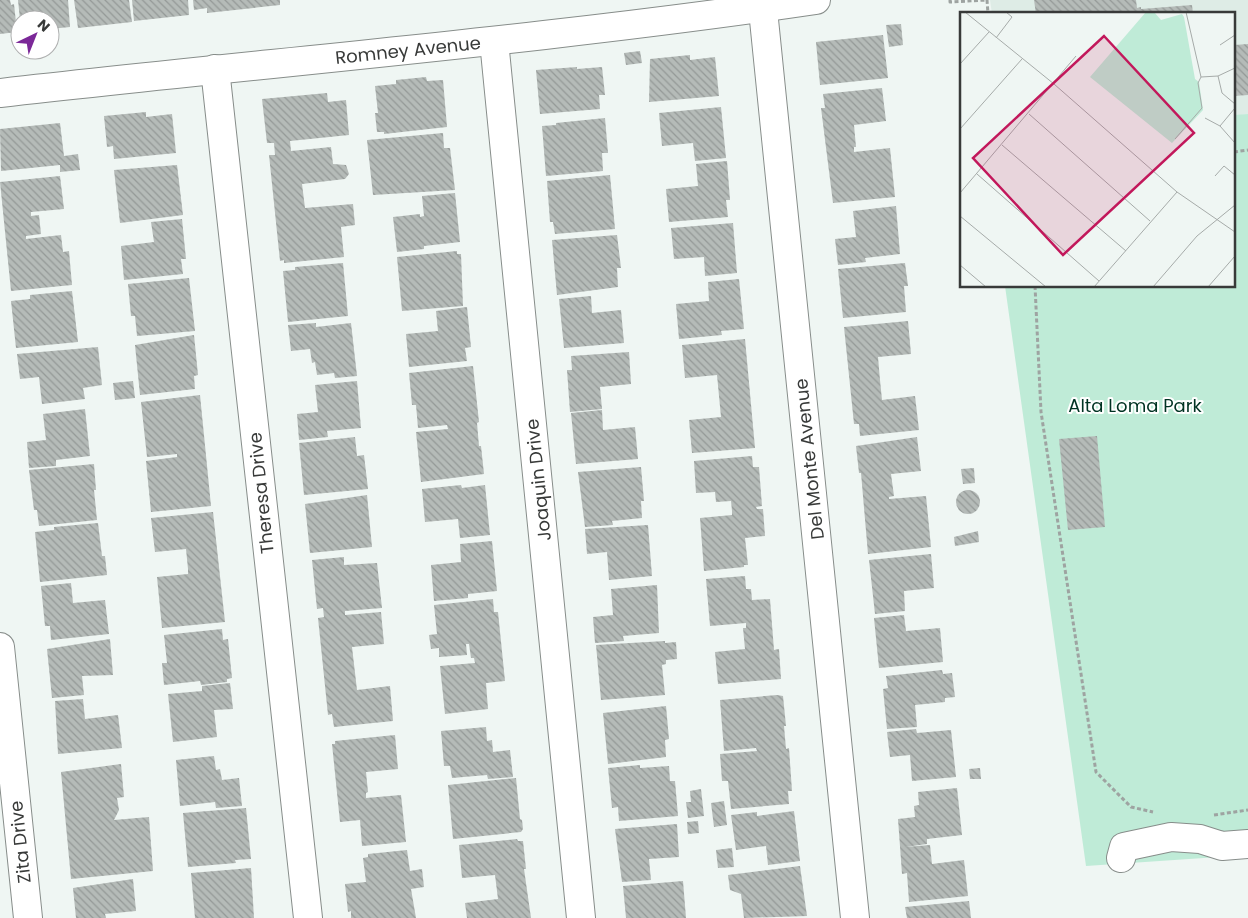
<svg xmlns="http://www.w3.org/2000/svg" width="1248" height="918" font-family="Poppins,sans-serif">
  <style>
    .built { fill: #deece6 }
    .park { fill: #bfebd7 }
    .building { fill: url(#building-back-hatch) }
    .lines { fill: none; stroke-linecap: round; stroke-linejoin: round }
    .minor-casing { stroke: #878d8a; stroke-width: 30 }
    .path { stroke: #9ea3a1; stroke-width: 3; stroke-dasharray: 4 2.5; stroke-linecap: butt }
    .minor { stroke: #fff; stroke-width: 28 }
    .labels { text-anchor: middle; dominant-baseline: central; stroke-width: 4; stroke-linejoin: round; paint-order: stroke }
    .street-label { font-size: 18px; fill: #383a39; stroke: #fff }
    .park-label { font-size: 18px; fill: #003323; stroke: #fff }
    .inset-road { fill: none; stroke: #a6aba9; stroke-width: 1 }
    .view { fill: #c2185b; fill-opacity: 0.15; stroke: #c2185b; stroke-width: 2.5 }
    .inset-edge { fill: none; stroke: #383a39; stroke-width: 2.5 }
  </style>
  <defs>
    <pattern id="building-back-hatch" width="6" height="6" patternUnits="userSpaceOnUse" patternTransform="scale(1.25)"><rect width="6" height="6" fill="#b5bbb8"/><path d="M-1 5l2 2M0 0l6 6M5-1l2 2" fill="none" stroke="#949997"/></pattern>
  </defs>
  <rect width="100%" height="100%" fill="#eff6f3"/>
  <!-- built -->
  <polygon class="built" points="990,0 1248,0 1248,114 1234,116 1234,14 992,14"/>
  <!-- park -->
  <polygon class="park" points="1248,114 1248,855 1086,866 1005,286 1234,286 1234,115"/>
  <!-- building -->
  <g class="building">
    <polygon points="0,0 10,0 11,5 14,4 17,32 0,34"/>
    <polygon points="18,0 68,0 70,27 50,29 50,20 20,20"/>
    <polygon points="74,0 129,0 132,22 78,28"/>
    <polygon points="132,0 188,0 189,15 134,21"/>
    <polygon points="193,0 280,0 280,5 207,13 207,8 194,10"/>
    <polygon points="1034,0 1136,0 1137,8 1141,7 1141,9 1192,5 1193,14 1036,14"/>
    <polygon points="901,24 903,45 889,47 886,25"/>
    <polygon points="883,35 888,78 820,85 816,42"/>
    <polygon points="1248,44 1248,95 1234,96 1234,45"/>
    <polygon points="640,51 642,63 626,65 624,53"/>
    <polygon points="690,55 690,60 715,57 719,96 649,102 650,59"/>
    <polygon points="577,67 577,69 602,67 605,95 599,95 600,109 540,114 536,70"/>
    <polygon points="426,77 427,81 443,80 447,127 384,134 384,132 377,132 375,113 378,113 375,86 396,84 396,80"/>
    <polygon points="882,88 886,121 854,125 856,147 854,147 854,152 890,148 895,197 833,203 821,108 825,108 823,94"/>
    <polygon points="327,93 328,102 346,100 349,135 290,141 291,151 331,147 333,164 346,165 349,174 345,179 302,184 305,208 353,204 355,225 341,227 344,257 284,263 284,260 280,261 269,155 275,155 274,143 267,143 262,99"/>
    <polygon points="721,107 726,158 695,161 693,143 662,146 659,113"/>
    <polygon points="146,112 146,117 172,114 176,153 114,159 113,146 107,147 104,116"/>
    <polygon points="605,118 608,153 602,153 603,171 546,176 542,126 556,125 556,123"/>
    <polygon points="60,123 64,156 78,154 80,170 60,172 60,165 1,171 0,129"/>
    <polygon points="443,133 444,148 450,148 455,190 373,195 367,140"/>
    <polygon points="727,161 730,200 726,200 728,217 669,222 666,189 698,186 696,164"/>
    <polygon points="177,165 183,215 120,223 114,170"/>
    <polygon points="610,175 615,229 555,234 553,222 550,222 547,181"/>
    <polygon points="60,176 64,209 31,212 31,216 39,215 41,234 26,236 26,239 61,235 63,252 69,251 72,285 11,291 0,182"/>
    <polygon points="455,193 460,242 424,246 424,249 397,252 393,217 420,214 420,217 424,216 422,196"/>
    <polygon points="896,206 900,254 865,258 866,262 838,265 835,239 856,237 853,211"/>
    <polygon points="182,219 186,259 181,259 183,274 124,280 121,246 154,242 151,222"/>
    <polygon points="733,223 737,273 705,276 704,257 674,259 671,228"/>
    <polygon points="617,235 621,268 617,268 618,287 557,295 552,240"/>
    <polygon points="457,251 457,254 461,254 463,306 402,311 397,257"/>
    <polygon points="343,263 348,316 288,322 283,271 295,270 295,267"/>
    <polygon points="905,263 908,286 904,286 906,312 843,318 838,269"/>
    <polygon points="189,278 195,331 137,336 135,316 131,316 128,284"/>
    <polygon points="739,279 744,329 721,331 722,335 679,339 676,304 709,301 708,282"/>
    <polygon points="72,291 78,342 16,348 11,301 30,299 30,295"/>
    <polygon points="591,296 592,313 621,310 624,343 564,348 559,299"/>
    <polygon points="467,307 471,347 465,348 467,361 409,367 406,334 438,331 436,311"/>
    <polygon points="908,321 911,354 878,357 880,380 882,400 915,396 919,430 860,436 859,424 854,424 844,327"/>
    <polygon points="316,323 316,327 351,323 357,376 335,378 334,373 317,375 315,362 312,363 310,349 291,351 288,325"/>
    <polygon points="194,335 198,375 194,376 195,389 140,395 135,345"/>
    <polygon points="745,339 755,448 692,453 689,420 721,417 717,375 685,378 682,345"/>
    <polygon points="98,347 102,385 83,388 85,399 42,404 39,377 20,379 17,354"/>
    <polygon points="629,352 631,384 600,387 602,409 570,412 567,370 572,370 571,356"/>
    <polygon points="473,366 479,422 477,423 479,446 481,446 484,474 421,482 416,432 448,429 447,425 418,428 416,405 412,405 409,373"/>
    <polygon points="133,381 135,398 115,400 113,383"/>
    <polygon points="357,381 361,428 327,431 328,437 299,440 297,414 318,412 315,385"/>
    <polygon points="200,395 211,506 151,512 146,461 177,457 177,454 147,457 141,402"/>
    <polygon points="85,409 90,456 56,460 56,466 29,468 27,442 46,440 43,414"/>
    <polygon points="602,410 603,430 635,427 638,459 576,464 571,413"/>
    <polygon points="1097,436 1105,527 1068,530 1059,439"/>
    <polygon points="355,437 357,456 364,455 368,489 304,495 299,443"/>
    <polygon points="917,437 921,471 891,474 894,496 889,497 889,499 926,496 931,547 868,554 861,473 859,473 856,446"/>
    <polygon points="752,456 753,467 759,467 762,506 756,507 757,509 763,509 765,536 745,538 748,565 744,565 744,567 704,571 700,518 732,515 732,511 731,501 716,502 715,492 696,493 694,461"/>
    <polygon points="94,464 96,490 94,490 97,520 39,526 37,510 34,510 29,470"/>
    <polygon points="641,467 644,501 641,501 642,518 612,521 613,525 585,527 578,472"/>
    <polygon points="974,468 975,483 963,484 961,469"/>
    <polygon points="461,485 462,488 485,485 490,535 460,538 458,519 425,522 422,489"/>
    <circle cx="968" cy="502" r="12"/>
    <polygon points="367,495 372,547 310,553 305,504"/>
    <polygon points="213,512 225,622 162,628 157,577 188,574 188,569 186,549 155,552 151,518"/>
    <polygon points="98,523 102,556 105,556 107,575 40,582 35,532 54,530 54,527"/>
    <polygon points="648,525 652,576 609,580 607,552 587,554 585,529"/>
    <polygon points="978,531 979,542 955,546 954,537"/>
    <polygon points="492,541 497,591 468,594 468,598 434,601 431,565 461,562 460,544"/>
    <polygon points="931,554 934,588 904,591 905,611 875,614 869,560"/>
    <polygon points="344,557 344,565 377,563 382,608 345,611 345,615 381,612 384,644 352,647 357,690 390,686 393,721 334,727 332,714 328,715 318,618 324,617 323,608 317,609 312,560"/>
    <polygon points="745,576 746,589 751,589 752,600 770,599 774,650 779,649 781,679 718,684 715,652 745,649 743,628 746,628 746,623 710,626 706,579"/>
    <polygon points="71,583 73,603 105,600 109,634 51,640 50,626 45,626 41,586"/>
    <polygon points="657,585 659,633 623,636 624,641 595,643 593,617 613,615 611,589"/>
    <polygon points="493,599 494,612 498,612 505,681 486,683 488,709 445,714 440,666 475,663 474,658 471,658 469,644 466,644 467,655 439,657 439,648 431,649 429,635 437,634 434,605"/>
    <polygon points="904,615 906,631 940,628 943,662 879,668 874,618"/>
    <polygon points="222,629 223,640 228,639 232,678 227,679 227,682 201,685 200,681 164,685 162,663 167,663 164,635"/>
    <polygon points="110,639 113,675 82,676 84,695 52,698 47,649"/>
    <polygon points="665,641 665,643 676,642 677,659 666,660 666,664 662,665 665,695 601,700 596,645"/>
    <polygon points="942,670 943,674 952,673 955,697 945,698 945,702 915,705 917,727 887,729 883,689 888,688 886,676"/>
    <polygon points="230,683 233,709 214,710 217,737 173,742 168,694 202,691 202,686"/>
    <polygon points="777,695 783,696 786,726 784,726 786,749 789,748 792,791 788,791 789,804 731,809 728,781 722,781 720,754 757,751 756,748 724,751 720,700"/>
    <polygon points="83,699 85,719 118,715 122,748 58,754 55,701"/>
    <polygon points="666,706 669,739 665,740 666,757 608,764 603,713"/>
    <polygon points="486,727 487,741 492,740 493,752 510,750 513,777 488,779 487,775 452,778 450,766 444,766 441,731"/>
    <polygon points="916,729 917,733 951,730 956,777 912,781 910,755 890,757 887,732"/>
    <polygon points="395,735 398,769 366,772 368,792 366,793 366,798 401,795 406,842 362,846 360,820 340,822 332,744 335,744 335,741"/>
    <polygon points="214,756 216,770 220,769 222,780 239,778 242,806 216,808 215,802 180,806 176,760"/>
    <polygon points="121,764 124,797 117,798 119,810 114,820 149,817 153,871 71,879 61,772"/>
    <polygon points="640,765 640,768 669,766 670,781 675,781 678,816 619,821 618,807 612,808 608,768"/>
    <polygon points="980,768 981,779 970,779 969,769"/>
    <polygon points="516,778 520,819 522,820 523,829 521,832 453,839 448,785"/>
    <polygon points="957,788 962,835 927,839 927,844 905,847 930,845 932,864 964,860 968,896 909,902 907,873 902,874 898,819 915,817 914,806 919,805 918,792"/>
    <polygon points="701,789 704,816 688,818 686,802 691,802 690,791"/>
    <polygon points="724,801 727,825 714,827 711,803"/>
    <polygon points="246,808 251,859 235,860 236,863 188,867 183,813"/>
    <polygon points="794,811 800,861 768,865 766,846 736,850 731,815 757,812 757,816"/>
    <polygon points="698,821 699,833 688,834 687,822"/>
    <polygon points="677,824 679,857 649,859 651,880 622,882 615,829"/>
    <polygon points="517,839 518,841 523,841 526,869 524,869 531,918 467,918 465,903 498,899 495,875 462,878 459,845"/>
    <polygon points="732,848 734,867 718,868 716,850"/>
    <polygon points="407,850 410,871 422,869 424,887 411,889 416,918 351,918 351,911 348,912 345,884 366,882 363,858 368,857 368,854"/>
    <polygon points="800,866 807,916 744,918 741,894 730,890 728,875"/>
    <polygon points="251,868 254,918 195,918 191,873"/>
    <polygon points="133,879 136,911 105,914 106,918 76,918 73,888"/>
    <polygon points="683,881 686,918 626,918 623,886"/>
    <polygon points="969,901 971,918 907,918 905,907"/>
  </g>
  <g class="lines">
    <!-- minor casing -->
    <g class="minor-casing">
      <g id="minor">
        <polyline points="762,0 855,918"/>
        <polyline points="494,41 581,918"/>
        <polyline points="215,69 308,918"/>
        <path d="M0 93C272 62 545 40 816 0"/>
        <polyline points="0,647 28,918"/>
        <polyline points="1121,858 1124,847 1171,837 1200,839 1222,846 1248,844"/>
      </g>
    </g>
    <!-- path -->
    <g class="path">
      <polyline points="950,0 950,2 987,0 988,14"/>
      <polyline points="1234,152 1248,150"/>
      <polyline points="1035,286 1041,412 1096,772 1131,807 1153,812"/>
      <polyline points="1214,815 1248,810"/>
    </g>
    <!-- minor -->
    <use href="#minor" class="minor"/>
  </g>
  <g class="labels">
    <!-- street labels -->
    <g class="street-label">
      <text transform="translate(408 50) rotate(-6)">Romney Avenue</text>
      <text transform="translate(809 459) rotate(-96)">Del Monte Avenue</text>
      <text transform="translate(538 480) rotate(-96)">Joaquin Drive</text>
      <text transform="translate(261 493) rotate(-96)">Theresa Drive</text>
      <text transform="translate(20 842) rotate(-96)">Zita Drive</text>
    </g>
    <!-- park labels -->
    <g class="park-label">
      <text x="1135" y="405">Alta Loma Park</text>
    </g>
  </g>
  <!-- overview -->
  <g transform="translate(960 12)">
    <rect width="275" height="275" fill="#eff6f3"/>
    <path d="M186 0H194L201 8 222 2 224 5 235 67 239 70 243 98 212 131 130 65Z" fill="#bfebd7"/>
    <path class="inset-road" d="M5 0 94 72 217 180 275 220M226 0 241 65 258 64 275 56M36 26 52 5 46 0M260 33 275 23M0 52 29 20M258 64 262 81 275 92M275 96 260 114 275 131M69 102 190 209M245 106 260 114M0 117 62 47M215 127 242 96 238 71 241 65M42 133 166 239M17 162 139 269M255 164 264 154 275 163M0 181 116 44M0 204 86 275M0 253 26 275M134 275 217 180M193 275 237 224 275 193M248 275 275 244"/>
    <path class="view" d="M144 24 234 121 103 243 13 146Z"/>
    <rect width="275" height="275" class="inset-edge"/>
  </g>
  <!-- north arrow -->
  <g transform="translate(35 35) rotate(43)"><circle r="24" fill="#ffffff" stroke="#afb0b0"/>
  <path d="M0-4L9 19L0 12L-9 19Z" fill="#7b2898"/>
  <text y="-8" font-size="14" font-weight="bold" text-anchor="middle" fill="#383a39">N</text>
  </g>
</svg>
